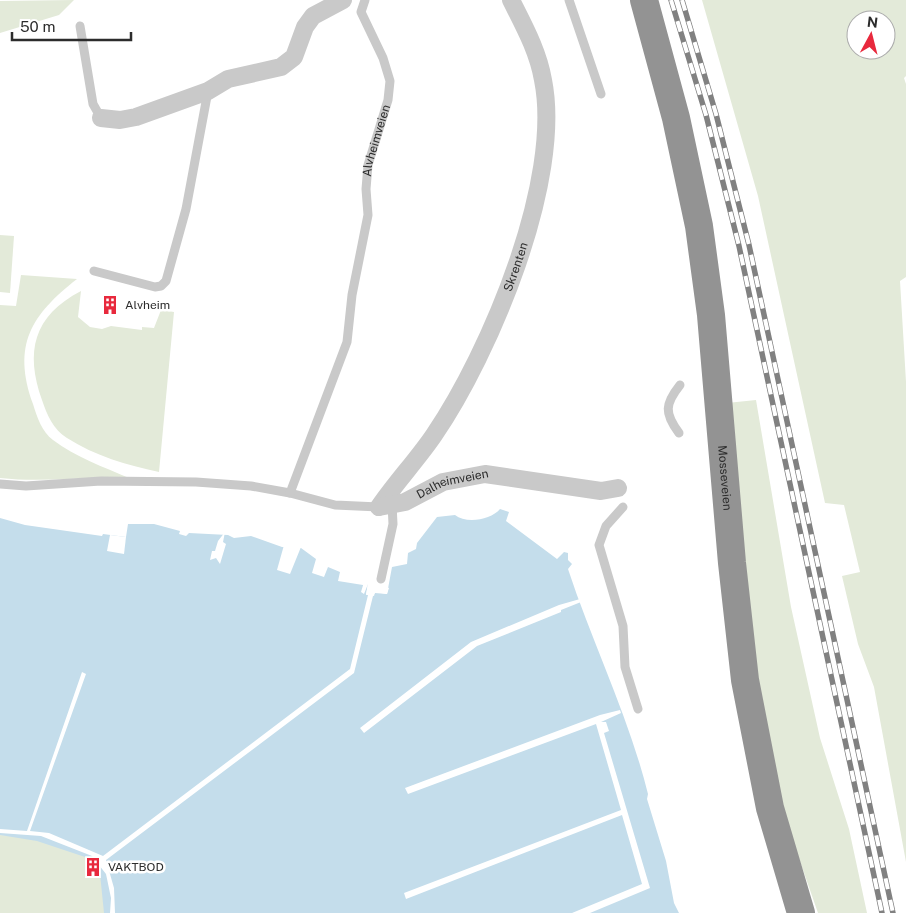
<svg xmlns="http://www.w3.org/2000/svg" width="906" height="913" font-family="'Public Sans',sans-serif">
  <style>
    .green { fill: #e3ead9; fill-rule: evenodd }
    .water { fill: #c4ddeb }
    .pier { fill: #fff }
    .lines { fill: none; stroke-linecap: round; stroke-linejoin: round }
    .lane { stroke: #c9c9c9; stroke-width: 9 }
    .street { stroke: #c9c9c9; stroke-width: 18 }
    .highway { stroke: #939393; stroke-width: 28 }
    .rail-casing { stroke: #818181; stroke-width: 5.5 }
    .rail { stroke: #fff; stroke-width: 4; stroke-dasharray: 11; stroke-linecap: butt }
    .labels { text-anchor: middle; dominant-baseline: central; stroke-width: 5; stroke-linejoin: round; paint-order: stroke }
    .street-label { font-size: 12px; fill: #2c2c2c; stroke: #fff }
    .poi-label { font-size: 12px; fill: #2c2c2c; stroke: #fff; text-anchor: start }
  </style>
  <rect width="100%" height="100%" fill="#fff"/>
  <!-- green -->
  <g class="green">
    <polygon points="74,0 59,15 0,33 0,1"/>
    <path d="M702 0H906V76L904 78 906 84V277L900 281 906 382V862L874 687 858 644 842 576 860 572 844 505 825 503 758 196ZM856 20H886V50H856Z"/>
    <polygon points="0,235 14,236 10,293 0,292"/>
    <path d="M21 275 77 279C31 315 12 345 33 404 37 417 42 432 53 440 75 457 104 467 129 478 86 476 43 483 0 478V305L16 306Z"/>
    <path d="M81 291 78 317 90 327 102 329 111 326 142 330V327L154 328 161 310 174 312 159 472C127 465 95 456 67 438 53 429 47 415 42 400 25 352 33 316 81 291Z"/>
    <polygon points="756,400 791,607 820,738 849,829 867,913 818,913 780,804 756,690 727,403"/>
    <path d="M0 835C37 836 69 842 100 862L114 913H0Z"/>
  </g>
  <!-- water -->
  <path class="water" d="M500 509 509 512 506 521 557 559 564 552 568 553V560L572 564 568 569C593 645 629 717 648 794L647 799 666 861 674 903 679 913H104L99 864 97 861 37 841 0 835V518L25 525 102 536 103 534 126 537 128 524H154L180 531 179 534 186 536 189 533 228 535 234 538 251 536 282 547 301 548 316 559 312 573 324 577 328 567 340 572 338 581 363 585 368 584 366 594 374 596 375 592 387 594 392 567 407 564 408 553 416 549 417 543 437 517 455 515C466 524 491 520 500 509Z"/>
  <!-- pier -->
  <g class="pier">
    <polygon points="225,532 223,542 226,544 220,564 216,558 210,560 212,551 215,551 218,541"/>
    <polygon points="110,535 126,537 124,554 107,551"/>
    <polygon points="284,545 301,547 290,574 277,570"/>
    <polygon points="368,581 371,584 369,592 372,593 375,590 385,591 386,587 389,588 387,594 375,593 373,596 354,673 106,860 114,888 115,913 110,913 111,898 106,874 92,856 41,836 0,833 0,829 27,831 82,672 86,674 30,831 49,833 103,856 350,669 368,595 366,595 368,584 364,594 361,592 364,582"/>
    <polygon points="580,599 581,602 561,610 561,612 477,646 364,733 360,728 471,642 559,605"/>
    <polygon points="620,710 621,713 601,722 606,722 609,731 604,733 650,888 590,913 572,913 642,884 622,815 406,899 404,893 621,810 596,724 408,794 405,788 600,715"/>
  </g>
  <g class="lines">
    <!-- lane -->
    <g class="lane">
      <polyline points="569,0 601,94"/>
      <polyline points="80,26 93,104 101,118 100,120"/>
      <polyline points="94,271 155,287 161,286 166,281 186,209 208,91"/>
      <path d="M679 433C664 413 665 404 680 385"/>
      <polyline points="0,484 26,486 101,481 196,482 251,486 290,493 335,505 379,507"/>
      <path id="s1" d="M290 493 347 342 352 295 368 215 366 189 368 165 388 100 390 81 383 58 361 12 365 0"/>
      <polyline points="623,507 606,526 599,545 623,626 625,667 638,709"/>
      <polyline points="381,579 393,524 392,504"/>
    </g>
    <!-- street -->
    <g class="street">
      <polyline points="101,118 120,120 136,117 208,91 228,79 281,67 294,57 305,27 313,16 343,0"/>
      <path id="s2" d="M379 507C396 482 417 460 434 435 490 353 563 180 543 80 538 51 524 26 511 0"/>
      <path id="s3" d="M379 507 405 502 443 482 485 474 601 491 618 488"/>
    </g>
    <!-- highway -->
    <path class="highway" id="s4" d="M644 0 676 118 699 226 711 315 732 563 745 680 770 808 801 913"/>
    <!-- rail casing -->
    <g class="rail-casing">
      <g id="rail">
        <polyline points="671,0 706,115 739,246 882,913"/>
        <polyline points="682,0 716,114 749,245 893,913"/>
      </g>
    </g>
    <!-- rail -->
    <use href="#rail" class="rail"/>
  </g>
  <!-- icons -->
  <defs>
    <g id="building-bare" transform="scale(1.5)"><path d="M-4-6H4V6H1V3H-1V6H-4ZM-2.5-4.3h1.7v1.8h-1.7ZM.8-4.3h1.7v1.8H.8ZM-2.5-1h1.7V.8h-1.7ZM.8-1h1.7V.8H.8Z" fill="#e8293d" stroke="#fff" stroke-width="2.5" paint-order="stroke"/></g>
  </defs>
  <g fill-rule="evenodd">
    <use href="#building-bare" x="110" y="305"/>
    <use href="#building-bare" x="93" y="867"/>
  </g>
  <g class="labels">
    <!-- street labels -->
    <g class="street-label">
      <text stroke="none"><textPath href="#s1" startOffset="366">Alvheimveien</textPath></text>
      <text stroke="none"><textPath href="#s2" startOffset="278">Skrenten</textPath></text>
      <text stroke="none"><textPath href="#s4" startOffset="486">Mosseveien</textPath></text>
      <text stroke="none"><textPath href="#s3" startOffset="78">Dalheimveien</textPath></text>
    </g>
    <!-- poi labels -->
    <g class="poi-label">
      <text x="125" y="305">Alvheim</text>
      <text x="108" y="867">VAKTBOD</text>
    </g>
  </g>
  <!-- north arrow -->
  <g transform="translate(871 35) rotate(7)"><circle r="24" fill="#ffffff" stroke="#ababab"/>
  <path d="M0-4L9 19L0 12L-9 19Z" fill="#e8293d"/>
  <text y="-8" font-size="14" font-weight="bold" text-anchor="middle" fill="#2c2c2c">N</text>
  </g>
  <!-- scale -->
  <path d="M12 32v8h119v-8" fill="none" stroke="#2c2c2c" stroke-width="2.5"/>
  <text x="20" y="32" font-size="15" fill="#2c2c2c" stroke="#ffffff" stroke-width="4" paint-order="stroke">50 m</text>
</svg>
